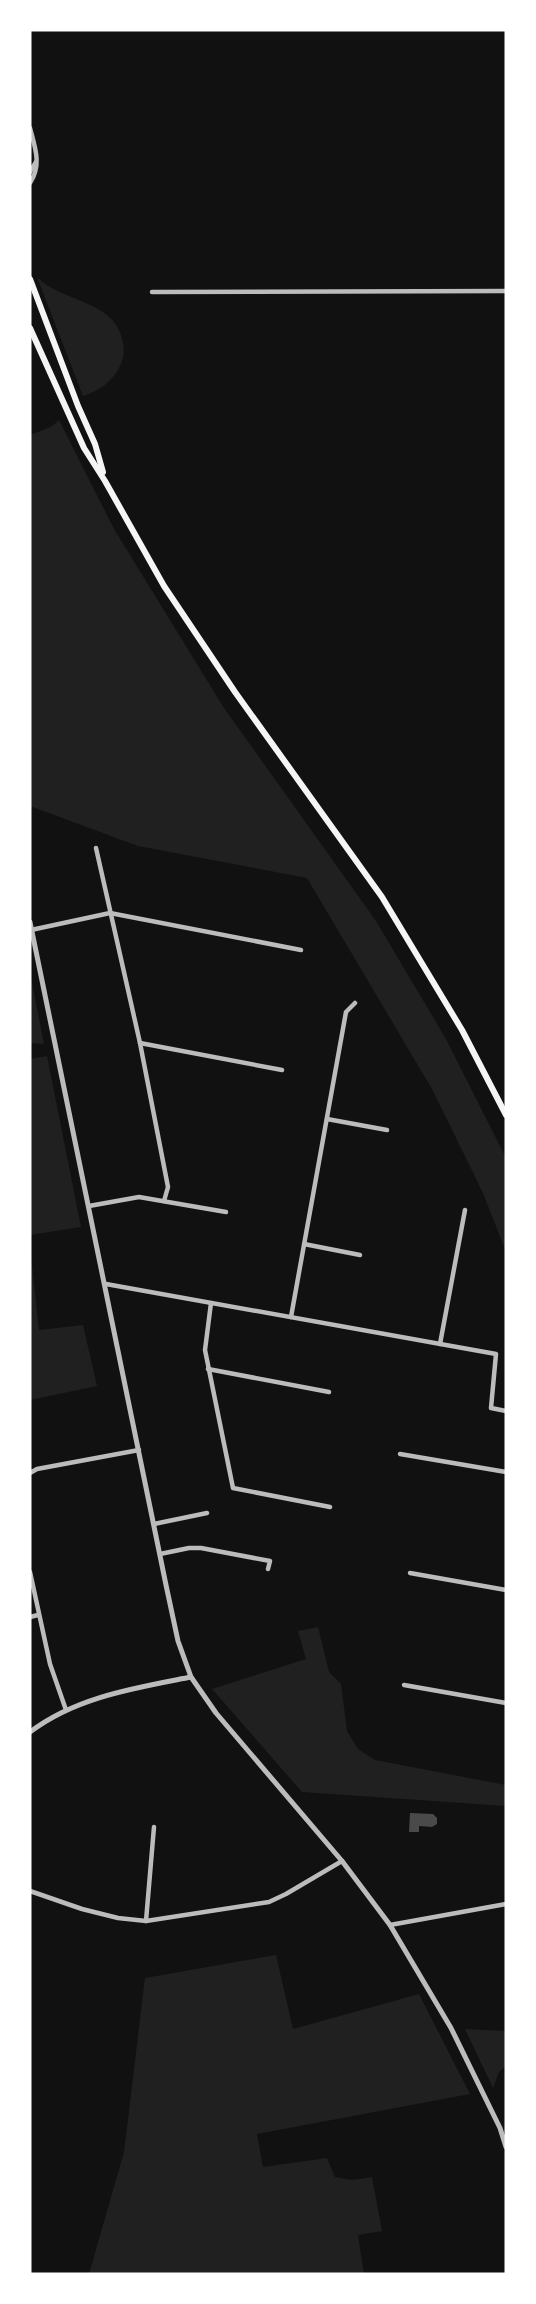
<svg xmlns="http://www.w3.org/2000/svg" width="536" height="2304" font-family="Raleway,sans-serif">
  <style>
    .green { fill: #202020 }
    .building { fill: #4a4a4a }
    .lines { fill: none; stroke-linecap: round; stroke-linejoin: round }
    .minor { stroke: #bcbcbc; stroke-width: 4.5 }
    .tertiary { stroke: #bcbcbc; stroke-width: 5 }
    .primary { stroke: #f5f5f5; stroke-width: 6 }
  </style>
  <rect width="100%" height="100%" fill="#111"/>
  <!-- green -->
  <g class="green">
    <path d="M37 277C41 280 45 285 50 287 75 302 115 306 122 339 125 348 124 358 120 366 112 382 99 391 83 396Z"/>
    <polygon points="59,420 114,529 224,708 376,921 446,1039 506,1158 506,1252 483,1193 432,1089 307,878 138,846 30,806 30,435 51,427"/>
    <polygon points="30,973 44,1044 30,1043"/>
    <polygon points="47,1056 81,1227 30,1235 30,1059"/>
    <polygon points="30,1247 39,1330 83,1325 97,1386 30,1400"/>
    <polygon points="318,1627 329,1672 341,1684 347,1731 358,1749 375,1760 506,1785 506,1806 302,1792 212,1689 306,1659 298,1631"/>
    <polygon points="276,1955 293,2029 419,1994 470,2094 257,2134 263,2167 327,2158 335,2177 352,2180 372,2177 382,2231 358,2235 364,2274 89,2274 124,2152 145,1978"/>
    <polygon points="465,2029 506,2031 506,2066 499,2072 493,2088"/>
  </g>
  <!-- building -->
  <polygon class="building" points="410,1813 433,1814 437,1818 437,1824 432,1827 419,1826 419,1832 409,1832"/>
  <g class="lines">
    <!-- minor -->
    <g class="minor">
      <path d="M30 128C35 147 42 165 30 183"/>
      <polyline points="30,172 36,162"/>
      <polyline points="152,292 506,291"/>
      <polyline points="96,848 140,1043 168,1187 164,1201"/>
      <polyline points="31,930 110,913 301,950"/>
      <polyline points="140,1043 282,1070"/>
      <polyline points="327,1119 387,1130"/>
      <polyline points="89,1206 139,1197 226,1212"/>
      <polyline points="304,1244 360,1255"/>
      <polyline points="106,1284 496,1354 491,1408 506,1411"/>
      <polyline points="211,1303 205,1350 233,1488 330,1507"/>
      <polyline points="291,1317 346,1012 355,1003"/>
      <polyline points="440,1344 465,1210"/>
      <polyline points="208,1369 329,1392"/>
      <polyline points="400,1454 506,1472"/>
      <polyline points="30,1473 37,1469 139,1450"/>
      <polyline points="154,1524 207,1513"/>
      <polyline points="160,1554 189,1548 201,1548 270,1561 268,1569"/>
      <polyline points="30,1572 50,1664 66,1710"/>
      <polyline points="410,1573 506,1590"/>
      <polyline points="30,1617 38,1615"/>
      <polyline points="404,1685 506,1703"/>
      <polyline points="30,1891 82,1909 118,1918 146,1921 269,1902 286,1894 342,1861"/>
      <polyline points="146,1921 154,1827"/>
      <polyline points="390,1925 506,1904"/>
    </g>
    <!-- tertiary -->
    <g class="tertiary">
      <polyline points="30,922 166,1585 178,1641 191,1677 216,1713 342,1861 390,1925 451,2028 500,2128 506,2147"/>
      <path d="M30 1732C76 1697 135 1688 191 1677"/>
    </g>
    <!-- primary -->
    <g class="primary">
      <polyline points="30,279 78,406 95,444 103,472"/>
      <polyline points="30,328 84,448 105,481 164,586 235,692 382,897 462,1030 506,1115"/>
    </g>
  </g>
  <!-- border -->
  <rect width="536" height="2304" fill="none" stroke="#ffffff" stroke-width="63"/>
</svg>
